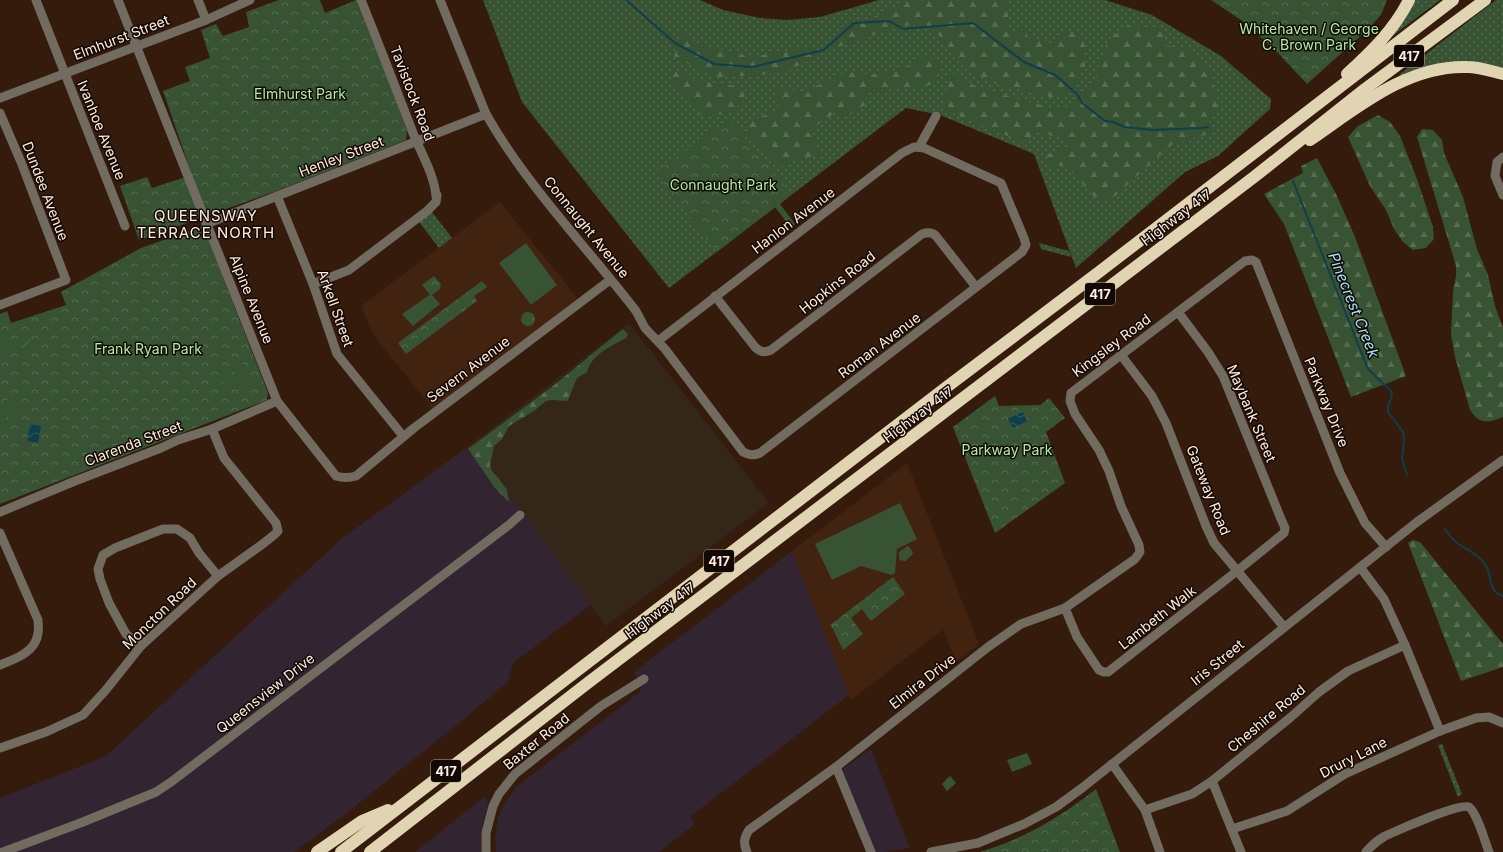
<svg xmlns="http://www.w3.org/2000/svg" width="1503" height="852" font-family="Inter,sans-serif">
  <style>
    .commercial { fill: #322431 }
    .industrial { fill: #342619 }
    .built { fill: #42230f }
    .grass { fill: url(#grass-dots) }
    .forest { fill: url(#forest-firs) }
    .park { fill: url(#park-crowns) }
    .garden { fill: url(#garden-furrows) }
    .pitch { fill: #385334 }
    .water { fill: url(#water-waves) }
    .lines { fill: none; stroke-linecap: round; stroke-linejoin: round }
    .stream { stroke: #0e3f4d; stroke-width: 2 }
    .minor { stroke: #716c5f; stroke-width: 9 }
    .highway { stroke: #e1d4b3; stroke-width: 12 }
    .labels { text-anchor: middle; dominant-baseline: central; stroke-width: 3; stroke-linejoin: round; paint-order: stroke }
    .shield { fill: #130904; stroke: #b8a9a0; stroke-width: 1 }
    .shield-label { font-size: 13px; font-weight: bold; fill: #ffede3 }
    .park-label { font-size: 14px; fill: #adf0a3; stroke: #130904 }
    .street-label { font-size: 14px; fill: #ffede3; stroke: #130904 }
    .neighbourhood-label { font-size: 15px; letter-spacing: 1px; fill: #ffede3; stroke: #130904 }
    .water-label { font-size: 15px; font-style: italic; fill: #a3e5fc; stroke: #130904 }
  </style>
  <defs>
    <pattern id="grass-dots" width="8" height="8" patternUnits="userSpaceOnUse"><rect width="8" height="8" fill="#385334"/><path d="M2 2h.1M6 6h.1" fill="none" stroke="#566c51" stroke-width="1.8" stroke-linecap="round"/></pattern>
    <pattern id="forest-firs" width="22" height="20" patternUnits="userSpaceOnUse"><rect width="22" height="20" fill="#385334"/><path d="M5 1l3.5 6h-7zM16 11l3.5 6h-7z" fill="#566c51"/></pattern>
    <pattern id="park-crowns" width="20" height="18" patternUnits="userSpaceOnUse"><rect width="20" height="18" fill="#385334"/><path d="M2 6a3 3 0 1 1 6 0M12 15a3 3 0 1 1 6 0" fill="none" stroke="#566c51"/></pattern>
    <pattern id="garden-furrows" width="10" height="10" patternUnits="userSpaceOnUse"><rect width="10" height="10" fill="#385334"/><path d="M-1 1l2-2M0 10L10 0M9 11l2-2" fill="none" stroke="#566c51"/></pattern>
    <pattern id="water-waves" width="16" height="10" patternUnits="userSpaceOnUse"><rect width="16" height="10" fill="#0e3f4d"/><path d="M0 5q4-4 8 0t8 0" fill="none" stroke="#325b66"/></pattern>
  </defs>
  <rect width="100%" height="100%" fill="#341b0b"/>
  <!-- commercial -->
  <g class="commercial">
    <polygon points="466,448 518,506 591,605 513,663 508,682 459,723 343,816 294,852 0,852 0,798 106,756 340,540"/>
    <polygon points="792,551 849,695 691,816 694,825 659,852 496,852 495,837 498,818 505,802 516,787 641,691 634,672"/>
    <polygon points="871,749 910,848 885,852 875,852 843,772 844,768"/>
    <polygon points="485,796 488,805 481,832 481,852 415,852"/>
  </g>
  <!-- industrial -->
  <polygon class="industrial" points="629,323 769,503 606,626 518,506 466,448"/>
  <!-- built -->
  <g class="built">
    <polygon points="500,202 578,299 433,409 374,336 361,306"/>
    <polygon points="907,463 979,644 956,662 943,630 851,700 792,551"/>
  </g>
  <!-- grass -->
  <g class="grass">
    <polygon points="483,0 700,0 723,10 760,18 787,20 820,17 879,0 1105,0 1152,15 1221,56 1271,99 1270,109 1218,156 1185,172 1076,268 1034,154 940,115 906,108 669,288 522,102"/>
    <polygon points="1413,0 1440,0 1395,34 1392,34"/>
    <polygon points="1496,0 1503,0 1503,69 1443,64 1423,67 1401,77 1399,75"/>
    <polygon points="432,212 452,238 439,248 419,222"/>
    <polygon points="1039,243 1069,251 1071,257 1041,249"/>
    <polygon points="1442,744 1462,794 1458,797 1438,745"/>
  </g>
  <!-- forest -->
  <g class="forest">
    <polygon points="909,0 1008,0 1008,27 1015,32 1024,29 1028,37 1050,43 1072,29 1084,36 1085,67 1069,93 1055,98 1001,86 967,71 948,46 932,28 903,25 835,48 840,30 878,15"/>
    <polygon points="1128,25 1165,30 1165,46 1189,48 1211,74 1219,113 1207,116 1215,132 1171,145 1115,196 1100,203 1065,165 1049,167 1046,155 1067,147 1068,140 1037,132 1027,144 942,109 950,75 955,74 977,87 1051,108 1073,106 1096,77 1108,40"/>
    <polygon points="681,30 699,45 751,57 813,46 819,55 783,73 715,78 674,56"/>
    <polygon points="916,58 936,58 940,62 938,81 923,88 868,91 865,105 840,120 836,112 810,130 820,155 791,161 780,167 747,135 752,120 779,110 774,87 803,92 848,72 872,75 907,67"/>
    <polygon points="673,70 701,81 742,87 747,96 732,113 701,116 670,83"/>
    <polygon points="1378,115 1390,122 1400,136 1417,179 1433,227 1434,239 1426,248 1413,250 1403,242 1394,229 1386,210 1370,186 1348,137 1358,126"/>
    <path d="M1422 129 1433 130 1442 140 1444 153 1463 197 1477 249 1488 275 1495 306 1503 328V417C1488 423 1480 425 1470 410L1455 357 1451 335 1453 291 1456 276V266L1417 137Z"/>
    <polygon points="1317,158 1337,196 1355,237 1406,376 1351,397 1284,224 1264,194 1303,173 1301,166"/>
    <path d="M623 329 628 334 626 338C610 347 592 354 587 372L577 378 568 400 567 401 552 400 546 401 534 411 509 426 502 439 494 446 490 465 492 471 499 479 507 490 509 502 495 488 468 449 553 386Z"/>
    <polygon points="1413,540 1420,542 1503,644 1503,667 1461,681 1408,543"/>
  </g>
  <!-- park -->
  <g class="park">
    <polygon points="279,0 320,0 325,13 356,0 361,0 357,3 387,76 407,131 406,140 279,190 139,240 120,186 147,177 152,188 192,175 163,91 190,81 185,67 210,58 201,30 216,24 223,36 249,27 246,12"/>
    <polygon points="1211,0 1387,0 1381,15 1366,31 1307,84 1278,53 1247,24"/>
    <polygon points="730,119 792,194 780,204 795,224 791,228 775,207 717,252 658,177 658,170 713,130"/>
    <polygon points="203,226 268,393 267,400 0,504 0,314 7,311 11,323 66,305 61,292 141,248"/>
    <polygon points="434,276 441,284 440,289 431,296 422,285"/>
    <polygon points="482,281 487,287 474,296 477,301 406,354 398,343"/>
    <circle cx="528" cy="319" r="7"/>
    <polygon points="995,396 999,406 1040,405 1049,398 1065,418 1046,432 1065,483 995,533 953,427"/>
    <polygon points="908,546 913,552 911,556 905,561 900,560 899,558 899,552"/>
    <polygon points="893,577 905,594 871,621 862,609 851,618 863,634 843,650 833,629 830,625"/>
    <polygon points="950,776 956,783 947,791 942,784"/>
    <path d="M1096 789 1120 852H980C1025 838 1059 818 1096 789Z"/>
  </g>
  <!-- garden -->
  <polygon class="garden" points="29,336 34,345 26,350 20,341"/>
  <!-- pitch -->
  <g class="pitch">
    <polygon points="526,243 557,285 531,305 499,263"/>
    <polygon points="431,294 440,304 413,326 402,314"/>
    <polygon points="0,333 10,344 6,354 0,358"/>
    <polygon points="242,362 250,383 240,387 232,365"/>
    <polygon points="229,367 237,388 227,392 219,371"/>
    <polygon points="17,396 23,412 0,420 0,403"/>
    <polygon points="900,503 917,539 897,549 895,573 892,575 861,566 832,580 815,544"/>
    <polygon points="1027,753 1032,764 1012,772 1007,760"/>
  </g>
  <!-- water -->
  <g class="water">
    <polygon points="1023,412 1027,421 1013,428 1008,419"/>
    <polygon points="30,424 41,426 38,443 27,441"/>
  </g>
  <g class="lines">
    <!-- stream -->
    <g class="stream">
      <polyline points="626,0 675,43 714,64 752,67 824,50 854,23 889,21 903,29 973,23 1024,62 1055,75 1077,94 1082,103 1105,121 1113,122 1125,127 1153,130 1201,128 1208,127"/>
      <polyline points="1293,181 1368,369 1391,391 1392,395 1388,407 1388,412 1403,432 1404,441 1402,459 1407,475"/>
      <path d="M1445 529C1449 534 1452 539 1457 543 1467 550 1480 555 1486 566 1493 578 1487 591 1503 596"/>
    </g>
    <!-- minor -->
    <g class="minor">
      <polyline points="36,0 125,226"/>
      <path d="M118 0 277 401 336 476C343 478 349 478 356 476L414 428 610 280"/>
      <polyline points="198,0 206,20"/>
      <path d="M440 0 486 114C527 186 586 246 636 311L645 328 665 349 743 452C749 455 753 456 760 453L1022 252 1026 245 1024 238 1001 183 924 148 914 147 902 153 658 341"/>
      <polyline points="0,98 206,20 250,0"/>
      <polyline points="0,113 21,162 66,280 0,305"/>
      <polyline points="919,147 936,116"/>
      <polyline points="1503,157 1497,162 1495,176 1503,195"/>
      <polyline points="277,196 313,284 337,354 403,436"/>
      <polyline points="206,224 486,114"/>
      <path d="M313 284 349 270 427 211 436 202 437 195 436 196C434 174 421 153 413 133 396 89 379 44 361 0"/>
      <path d="M715 296 755 347C760 352 764 353 771 350L922 234C928 232 932 232 936 236L976 287"/>
      <polyline points="1121,355 1152,396 1166,423 1206,526 1214,543 1284,627"/>
      <polyline points="0,512 75,481 161,448 178,440 212,429 277,401"/>
      <path d="M0 533 38 620C38 624 39 629 38 633 36 652 15 659 0 665"/>
      <polyline points="1360,567 1384,599 1405,645 1440,731"/>
      <polyline points="1065,608 1077,637 1099,670 1104,672 1108,672 1237,571 1284,533 1285,528 1281,519 1223,376 1208,352 1178,312"/>
      <polyline points="141,646 126,634 109,603 100,579 98,569 103,555 115,548 163,529 177,529 190,538 199,553 218,576"/>
      <polyline points="0,748 46,732 83,715 105,691 141,646 218,576 264,543 274,535 278,531 276,523 224,458 212,429"/>
      <polyline points="1112,764 1145,810 1160,852"/>
      <polyline points="836,767 871,852"/>
      <polyline points="1212,781 1241,852"/>
      <polyline points="1145,810 1192,794 1212,781 1291,717 1319,692 1348,671 1405,645"/>
      <polyline points="1232,829 1287,811 1345,774 1440,731 1476,718 1489,717 1503,723"/>
      <polyline points="3,852 83,822 156,792 171,782 510,524 520,515"/>
      <polyline points="486,852 486,833 493,806 499,794 515,774 601,706 644,679"/>
      <path d="M747 852C743 843 744 838 749 830L836 767 988 647 1021 624 1065 608 1135 559 1140 552 1139 545 1121 506 1109 471 1099 450 1075 414 1070 401 1071 393 1245 261 1252 260 1256 262 1340 473 1365 523 1386 547"/>
      <polyline points="931,852 978,843 1024,824 1056,807 1082,788 1417,522 1503,460"/>
      <path d="M1366 852C1371 846 1378 840 1385 836 1396 831 1461 802 1469 807 1477 813 1485 842 1489 852"/>
    </g>
    <!-- highway -->
    <g class="highway">
      <path d="M1347 74C1371 52 1394 30 1409 0"/>
      <path d="M1310 140C1357 108 1407 65 1467 67 1480 67 1491 71 1503 74"/>
      <polyline points="317,852 362,821 388,810"/>
      <polyline points="341,852 948,386 1099,272 1453,0"/>
      <polyline points="370,852 589,682 1254,177 1365,89 1485,0"/>
    </g>
  </g>
  <g class="labels">
    <!-- shield labels -->
    <g class="shield">
      <rect x="1394" y="45" width="30" height="22" rx="3"/>
      <rect x="1085" y="283" width="30" height="22" rx="3"/>
      <rect x="704" y="550" width="30" height="22" rx="3"/>
      <rect x="431" y="760" width="30" height="22" rx="3"/>
    </g>
    <g class="shield-label">
      <text x="1409" y="56">417</text>
      <text x="1100" y="294">417</text>
      <text x="719" y="561">417</text>
      <text x="446" y="771">417</text>
    </g>
    <!-- park labels -->
    <g class="park-label">
      <text x="1309" y="28">Whitehaven / George<tspan x="1309" dy="16">C. Brown Park</tspan></text>
      <text x="300" y="93">Elmhurst Park</text>
      <text x="723" y="184">Connaught Park</text>
      <text x="148" y="348">Frank Ryan Park</text>
      <text x="1007" y="449">Parkway Park</text>
    </g>
    <!-- street labels -->
    <g class="street-label">
      <text transform="translate(121 37) rotate(-21)">Elmhurst Street</text>
      <text transform="translate(413 93) rotate(69)">Tavistock Road</text>
      <text transform="translate(102 130) rotate(68)">Ivanhoe Avenue</text>
      <text transform="translate(341 156) rotate(-21)">Henley Street</text>
      <text transform="translate(46 191) rotate(69)">Dundee Avenue</text>
      <text transform="translate(1176 217) rotate(-37)">Highway 417</text>
      <text transform="translate(793 220) rotate(-37)">Hanlon Avenue</text>
      <text transform="translate(587 227) rotate(51)">Connaught Avenue</text>
      <text transform="translate(837 282) rotate(-38)">Hopkins Road</text>
      <text transform="translate(252 299) rotate(68)">Alpine Avenue</text>
      <text transform="translate(336 308) rotate(70)">Arkell Street</text>
      <text transform="translate(879 345) rotate(-37)">Roman Avenue</text>
      <text transform="translate(1111 345) rotate(-37)">Kingsley Road</text>
      <text transform="translate(468 369) rotate(-37)">Severn Avenue</text>
      <text transform="translate(1327 402) rotate(68)">Parkway Drive</text>
      <text transform="translate(1252 413) rotate(67)">Maybank Street</text>
      <text transform="translate(918 414) rotate(-37)">Highway 417</text>
      <text transform="translate(133 443) rotate(-21)">Clarenda Street</text>
      <text transform="translate(1209 490) rotate(68)">Gateway Road</text>
      <text transform="translate(660 610) rotate(-37)">Highway 417</text>
      <text transform="translate(159 613) rotate(-44)">Moncton Road</text>
      <text transform="translate(1157 617) rotate(-38)">Lambeth Walk</text>
      <text transform="translate(1217 662) rotate(-39)">Iris Street</text>
      <text transform="translate(922 681) rotate(-38)">Elmira Drive</text>
      <text transform="translate(265 693) rotate(-38)">Queensview Drive</text>
      <text transform="translate(1266 718) rotate(-40)">Cheshire Road</text>
      <text transform="translate(536 741) rotate(-39)">Baxter Road</text>
      <text transform="translate(1353 757) rotate(-27)">Drury Lane</text>
    </g>
    <!-- neighbourhood labels -->
    <g class="neighbourhood-label">
      <text x="206" y="215">QUEENSWAY<tspan x="206" dy="17">TERRACE NORTH</tspan></text>
    </g>
    <!-- water labels -->
    <g class="water-label">
      <text transform="translate(1354 305) rotate(68)">Pinecrest Creek</text>
    </g>
  </g>
</svg>
